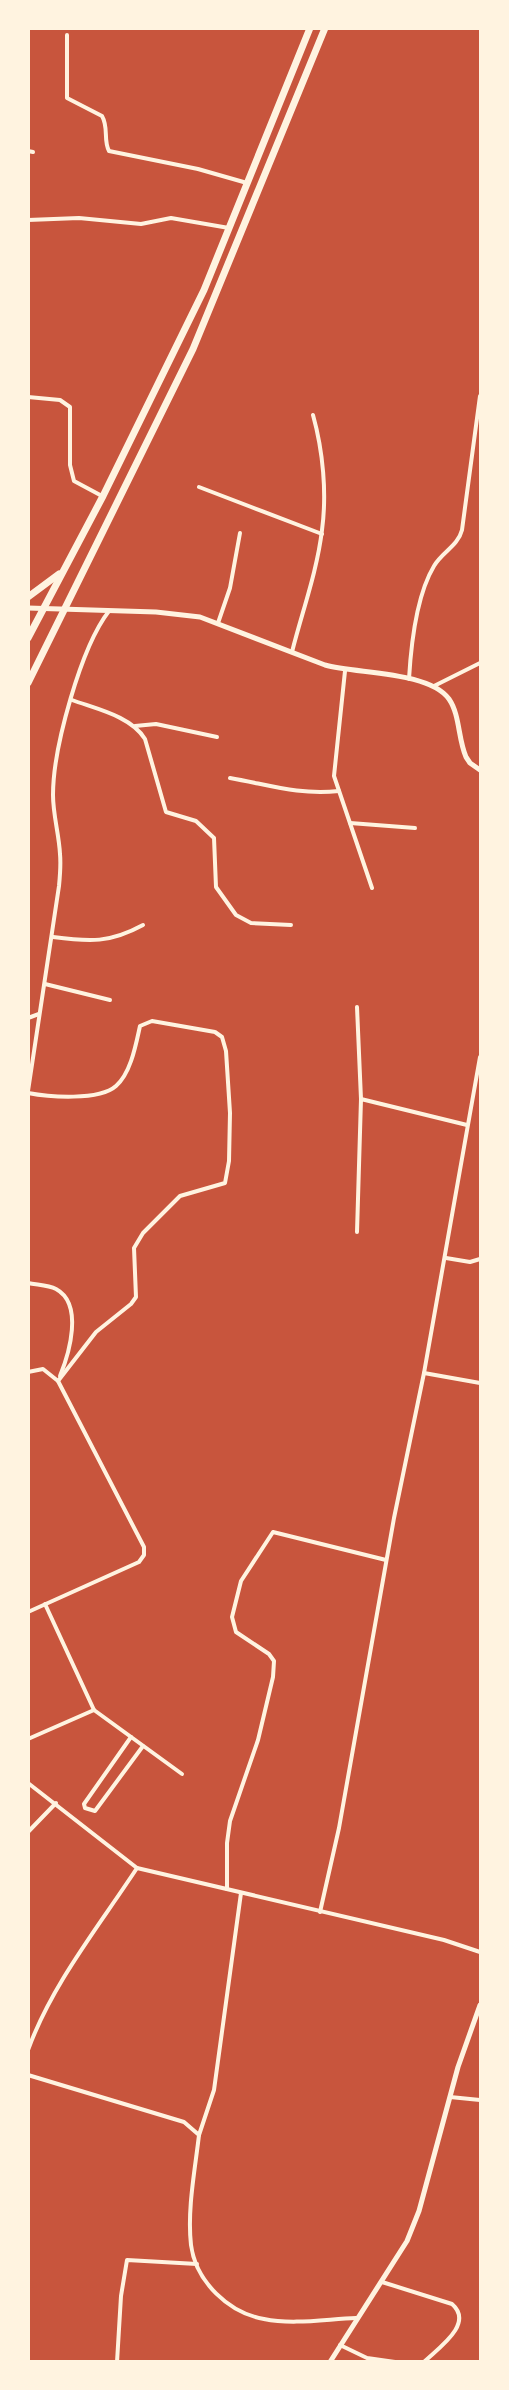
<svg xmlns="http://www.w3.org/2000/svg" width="509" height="2390" font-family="'Varela Round',sans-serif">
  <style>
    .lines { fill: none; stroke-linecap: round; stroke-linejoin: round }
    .minor { stroke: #fff3e0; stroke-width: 4 }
    .tertiary { stroke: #fff3e0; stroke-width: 5 }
    .trunk { stroke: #fff3e0; stroke-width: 7 }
  </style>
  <rect width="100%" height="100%" fill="#c8553d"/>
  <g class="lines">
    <!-- minor -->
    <g class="minor">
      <path d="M67 35V98L102 116C109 128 103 140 109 151L198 169 247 183"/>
      <polyline points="28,151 33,152"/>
      <polyline points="28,220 79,218 141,224 171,218 229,228"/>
      <polyline points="28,397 60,400 70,407 70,465 74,481 102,496"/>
      <polyline points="199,487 322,534"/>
      <polyline points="218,623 230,588 240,533"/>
      <path d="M292 652C302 612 317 572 322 530 327 493 323 451 313 415"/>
      <polyline points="345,671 334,776 372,888"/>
      <path d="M409 679C411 645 416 596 434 566 442 552 458 546 462 530L480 396"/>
      <polyline points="434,686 480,663"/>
      <path d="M72 700C96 709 131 716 145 739L166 812 196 821 214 838 216 887 236 915 251 923 291 925"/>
      <polyline points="135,726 156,724 217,737"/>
      <path d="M230 778C270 785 297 795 339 791"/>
      <polyline points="350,823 415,828"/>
      <path d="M53 937C90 942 110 943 143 925"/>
      <polyline points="45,984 110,1000"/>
      <polyline points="357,1007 361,1099"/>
      <polyline points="28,1018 39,1014"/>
      <path d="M28 1091 59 886C60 876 61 865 60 854 59 834 53 815 53 795 53 748 81 647 109 611"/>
      <path d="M28 1093C49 1097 99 1101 116 1086 131 1073 136 1044 140 1026L152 1021 215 1032 222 1037 226 1051 230 1113 229 1161 225 1183 180 1196 143 1233 134 1248 136 1297 131 1304 96 1332 58 1381"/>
      <polyline points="357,1232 361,1099 467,1125"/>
      <polyline points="446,1258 470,1262 480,1259"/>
      <path d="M28 1283C37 1285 48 1285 56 1289 84 1304 69 1354 60 1376"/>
      <polyline points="28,1372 43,1369 58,1381 144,1547 144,1555 139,1562 28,1612"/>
      <polyline points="424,1373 480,1383"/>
      <polyline points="45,1604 94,1710 182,1774"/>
      <polyline points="131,1737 84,1804 85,1808 95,1811 143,1746"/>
      <polyline points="28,1739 94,1710"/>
      <polyline points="28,1783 137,1868 444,1940 480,1952"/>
      <polyline points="28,1832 56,1803"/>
      <polyline points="227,1889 227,1843 230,1821 258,1740 273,1677 274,1661 269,1654 236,1632 232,1617 241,1581 273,1532 386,1560"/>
      <polyline points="320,1912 339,1828 394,1518 424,1373 480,1057"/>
      <path d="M28 2050C52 1984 99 1926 137 1868"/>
      <path d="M28 2075 184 2122 199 2135C195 2170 187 2210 191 2245 196 2282 229 2313 264 2319 293 2325 327 2319 356 2318"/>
      <polyline points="450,2097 480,2100"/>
      <polyline points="199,2135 214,2090 241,1893"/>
      <path d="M382 2282 452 2304C475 2324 437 2349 424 2362"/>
      <polyline points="340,2345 367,2358 395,2362"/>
      <polyline points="117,2362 121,2296 127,2260 197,2264"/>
    </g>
    <!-- tertiary -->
    <g class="tertiary">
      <path d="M28 608 156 612 200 617 325 665C357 674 429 671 449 699 460 715 458 739 466 757L470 763 480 770"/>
      <polyline points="330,2362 407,2241 419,2211 458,2067 480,2005"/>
    </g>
    <!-- trunk -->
    <g class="trunk">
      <polyline points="28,597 59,574"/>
      <polyline points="28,638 103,496 204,290 310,28"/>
      <polyline points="28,683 193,349 325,28"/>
    </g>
  </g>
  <!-- border -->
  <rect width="509" height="2390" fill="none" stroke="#fff3e0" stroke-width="60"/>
</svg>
